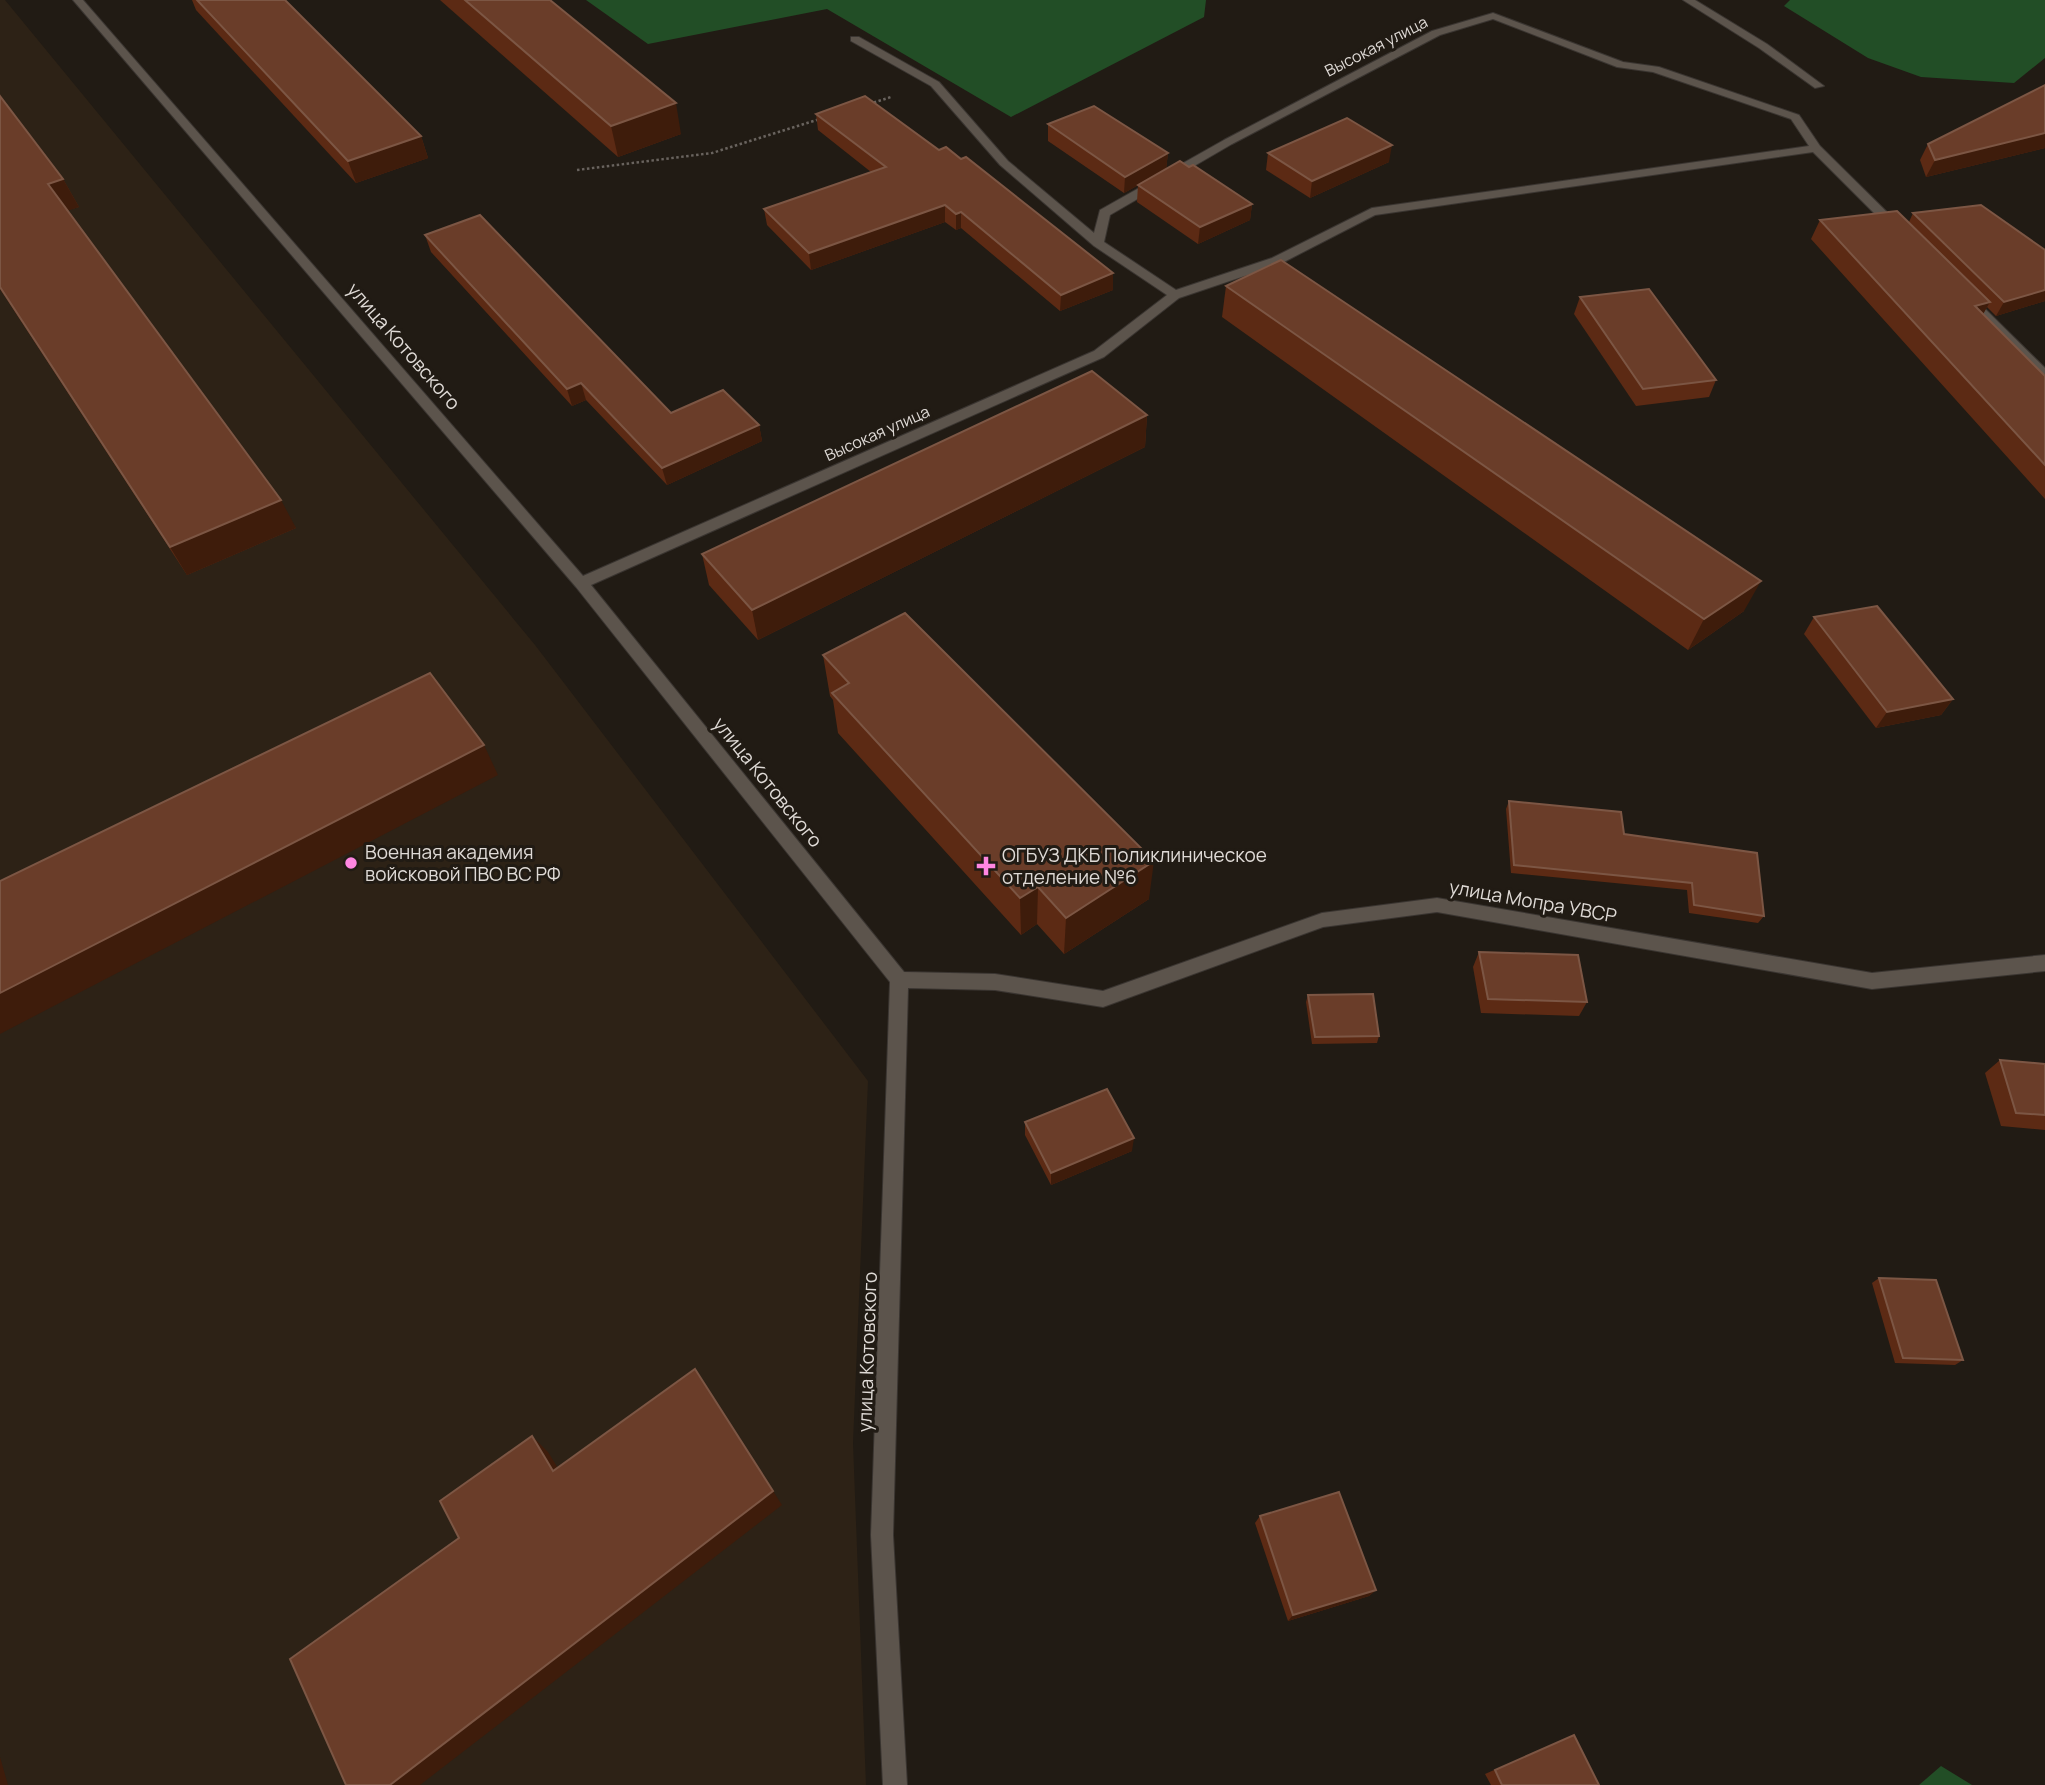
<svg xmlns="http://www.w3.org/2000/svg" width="2045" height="1785" font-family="Manrope,sans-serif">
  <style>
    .built { fill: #2d2216 }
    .green { fill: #224e26 }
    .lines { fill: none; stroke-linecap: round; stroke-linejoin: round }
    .lane-casing { stroke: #3a3531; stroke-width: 2 }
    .street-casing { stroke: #3a3531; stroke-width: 2 }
    .path { stroke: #69635e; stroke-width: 2.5; stroke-dasharray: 2.5 2.5; stroke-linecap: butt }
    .lane { fill: #5c544c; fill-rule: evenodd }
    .street { fill: #5c544c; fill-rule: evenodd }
    .wall { fill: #5c2a14 }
    .shaded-wall { fill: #3e1c0b }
    .building { fill: #6a3d29; stroke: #7c5644; stroke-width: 2 }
    .poi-dot { fill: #fe86e1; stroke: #211b14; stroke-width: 2.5 }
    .labels { text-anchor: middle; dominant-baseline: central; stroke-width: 6; stroke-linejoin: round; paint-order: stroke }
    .far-street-label { font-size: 16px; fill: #dfdad6; stroke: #211b14 }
    .street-label { font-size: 19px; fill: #dfdad6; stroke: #211b14 }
    .poi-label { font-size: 19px; fill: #dfdad6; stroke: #211b14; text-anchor: start }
  </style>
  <rect width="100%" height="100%" fill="#211b14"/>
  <!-- built -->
  <polygon class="built" points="0,0 5,0 535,645 868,1081 853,1443 866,1785 0,1785"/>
  <!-- green -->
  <g class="green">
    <polygon points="586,0 1206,0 1204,17 1011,117 827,9 648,44"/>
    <polygon points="1790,0 2045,0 2045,58 2014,83 1921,77 1868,58 1784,6"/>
    <polygon points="1941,1766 1972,1785 1919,1785"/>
  </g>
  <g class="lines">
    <!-- lane casing -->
    <g class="lane-casing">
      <polygon id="lane" points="1683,0 1695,0 1767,44 1824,86 1815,88 1759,48"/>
    </g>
    <!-- street casing -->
    <g class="street-casing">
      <g id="street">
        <path d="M73 0H83L583 576 1094 351 1167 295 1094 246 1000 165 931 86 851 41V37H859L939 82 1008 161 1094 233 1100 210 1224 140 1432 31 1493 13 1623 62 1659 67 1799 115 1820 146 1900 225V231H1892L1813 152 1375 215 1280 264 1179 298 1104 357 591 585 904 972 995 974 1103 991 1322 913 1437 898 1872 973 2045 955V971L1872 989 1437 912 1323 927 1103 1007 995 990 908 988 893 1535 907 1785H883L871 1535 890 982 576 587ZM1493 19 1617 67 1653 72 1791 119 1809 146 1372 208 1272 258 1176 290 1104 242 1110 215 1232 144 1440 35Z"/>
        <polygon points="1966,293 1970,294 2045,368 2045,379 2040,378 1962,300 1962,294"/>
      </g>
    </g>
    <!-- path -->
    <g class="path">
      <polyline points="869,104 891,97"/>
      <polyline points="577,170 712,153 820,119"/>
    </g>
    <!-- lane -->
    <use href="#lane" class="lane"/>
    <!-- street -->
    <use href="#street" class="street"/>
  </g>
  <!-- wall -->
  <g class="wall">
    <polygon points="192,0 285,0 421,136 428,158 356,183 196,10"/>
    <polygon points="440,0 550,0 681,134 618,157"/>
    <polygon points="2045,85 2045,148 1926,177 1920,160 1928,144"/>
    <polygon points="0,96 63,179 79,207 68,210 296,528 187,575 0,289"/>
    <polygon points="816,114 1113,290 1060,311 961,228 956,230 945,222 811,270 767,225 764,209 871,172 818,130"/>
    <polygon points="1048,124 1168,153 1166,169 1252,204 1250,220 1198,244 1137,202 1138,185 1151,178 1124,193 1048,141"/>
    <polygon points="1268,153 1389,162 1310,198 1266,170"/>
    <polygon points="1913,213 2045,250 2045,301 1996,316 1987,307 1983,314 2045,376 2045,499 1811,239 1820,220 1909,222"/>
    <polygon points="425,235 671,413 759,425 762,441 667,485 586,400 572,406 431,252"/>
    <polygon points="1226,286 1744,611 1688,650 1222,317"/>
    <polygon points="1580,297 1716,380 1709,397 1636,406 1574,314"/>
    <polygon points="1147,415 1145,447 758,640 709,585 702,554"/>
    <polygon points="1814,617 1953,699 1941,715 1876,728 1804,634"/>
    <polygon points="823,655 1149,899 1064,954 1037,924 1021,935 838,733 833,700 830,696"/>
    <polygon points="1509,801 1624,834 1764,916 1758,923 1689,913 1687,890 1511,873 1506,809"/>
    <polygon points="1479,952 1587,1002 1579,1016 1481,1013 1473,967"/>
    <polygon points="1308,995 1379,1036 1377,1043 1312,1044 1306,1002"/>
    <polygon points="2000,1060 2045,1064 2045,1130 2001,1126 1985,1073"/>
    <polygon points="1025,1122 1132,1151 1051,1185 1025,1135"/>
    <polygon points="1879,1278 1963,1360 1955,1365 1895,1363 1872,1283"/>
    <polygon points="1260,1516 1376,1590 1369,1596 1288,1621 1255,1523"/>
    <polygon points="1574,1735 1599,1785 1491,1785 1485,1774"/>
  </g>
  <!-- shaded-wall -->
  <g class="shaded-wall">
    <polygon points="676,103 681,134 618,157 611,126"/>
    <polygon points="2045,133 2045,148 1926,177 1935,160"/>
    <polygon points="421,136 428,158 356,183 348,161"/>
    <polygon points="1392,145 1389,162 1310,198 1312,181"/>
    <polygon points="1168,153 1166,170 1124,193 1125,177"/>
    <polygon points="63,179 79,207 64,212 48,184"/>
    <polygon points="1252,204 1250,220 1198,244 1200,227"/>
    <polygon points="945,205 945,222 811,270 809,253"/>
    <polygon points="961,212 961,228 956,230 956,214"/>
    <polygon points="1113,273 1113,290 1060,311 1061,295"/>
    <polygon points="2045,290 2045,301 1996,316 2004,302"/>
    <polygon points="1990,302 1979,321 1975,306"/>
    <polygon points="581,383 586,400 572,406 567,389"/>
    <polygon points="1147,415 1145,447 758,640 752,610"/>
    <polygon points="759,425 762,441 667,485 662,468"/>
    <polygon points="281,500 296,528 187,575 170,547"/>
    <polygon points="1761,581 1744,611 1688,650 1704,619"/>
    <polygon points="1953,699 1941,715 1876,728 1887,712"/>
    <polygon points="484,745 498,775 0,1034 0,993"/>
    <polygon points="1154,861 1149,899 1064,954 1066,918"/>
    <polygon points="1038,887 1037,924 1021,935 1020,898"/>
    <polygon points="1134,1138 1132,1151 1051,1185 1051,1173"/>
    <polygon points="532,1436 548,1452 569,1486 553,1471"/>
    <polygon points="773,1491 782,1505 420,1785 390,1785"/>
    <polygon points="1376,1590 1369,1596 1288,1621 1293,1615"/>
    <polygon points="0,1757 8,1785 0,1785"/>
  </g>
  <!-- building -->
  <g class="building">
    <polygon points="197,0 285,0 421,136 348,161"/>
    <polygon points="465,0 550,0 676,103 611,126"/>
    <polygon points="2045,85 2045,133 1935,160 1928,144"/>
    <polygon points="0,96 63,179 48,184 281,500 170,547 0,287"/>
    <polygon points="865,96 939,150 946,147 961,159 966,157 1113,273 1061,295 961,212 956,214 945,205 809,253 764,209 886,167 816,114"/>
    <polygon points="1094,106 1168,153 1125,177 1048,124"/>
    <polygon points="1347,118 1392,145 1312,181 1268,153"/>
    <polygon points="1180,161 1189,167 1193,165 1252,204 1200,227 1138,185"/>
    <polygon points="1981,205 2045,250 2045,290 2004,302 1913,213"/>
    <polygon points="1897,211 1990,302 1975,306 2045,376 2045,465 1820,220"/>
    <polygon points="480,215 671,413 723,390 759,425 662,468 581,383 567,389 425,235"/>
    <polygon points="1281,260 1761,581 1704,619 1226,286"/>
    <polygon points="1649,289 1716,380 1643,389 1580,297"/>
    <polygon points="1092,371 1147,415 752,610 702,554"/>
    <polygon points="1877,606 1953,699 1887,712 1814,617"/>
    <polygon points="905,613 1154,861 1066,918 1038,887 1020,898 832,693 849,683 823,655"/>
    <polygon points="430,673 484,745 0,993 0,881"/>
    <polygon points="1509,801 1621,812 1624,834 1757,853 1764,916 1694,905 1692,883 1514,865"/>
    <polygon points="1479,952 1578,955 1587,1002 1488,999"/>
    <polygon points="1373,994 1379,1036 1315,1037 1308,995"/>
    <polygon points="2000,1060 2045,1064 2045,1115 2016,1113"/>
    <polygon points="1107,1089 1134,1138 1051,1173 1025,1122"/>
    <polygon points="1879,1278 1936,1280 1963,1360 1903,1358"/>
    <polygon points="695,1369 773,1491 390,1785 346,1785 290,1659 459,1538 440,1501 532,1436 553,1471"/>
    <polygon points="1339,1492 1376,1590 1293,1615 1260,1516"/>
    <polygon points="1574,1735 1599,1785 1502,1785 1495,1770"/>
  </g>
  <!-- markers -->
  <g class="poi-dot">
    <circle cx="351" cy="863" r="7"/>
    <path d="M982.5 855.5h7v7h7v7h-7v7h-7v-7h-7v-7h7z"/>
  </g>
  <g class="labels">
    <!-- far-street labels -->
    <g class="far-street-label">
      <text transform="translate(1376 46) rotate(-27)">Высокая улица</text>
      <text transform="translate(877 433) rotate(-24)">Высокая улица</text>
    </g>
    <!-- street labels -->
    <g class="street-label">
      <text transform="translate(404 346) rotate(49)">улица Котовского</text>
      <text transform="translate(768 782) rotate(51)">улица Котовского</text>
      <text transform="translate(1533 901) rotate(10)">улица Мопра УВСР</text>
      <text transform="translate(867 1352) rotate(-88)">улица Котовского</text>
    </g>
    <!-- poi labels -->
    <g class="poi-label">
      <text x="365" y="852">Военная академия<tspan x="365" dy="22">войсковой ПВО ВС РФ</tspan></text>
      <text x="1002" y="855">ОГБУЗ ДКБ Поликлиническое<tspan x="1002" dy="22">отделение №6</tspan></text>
    </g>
  </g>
</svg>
